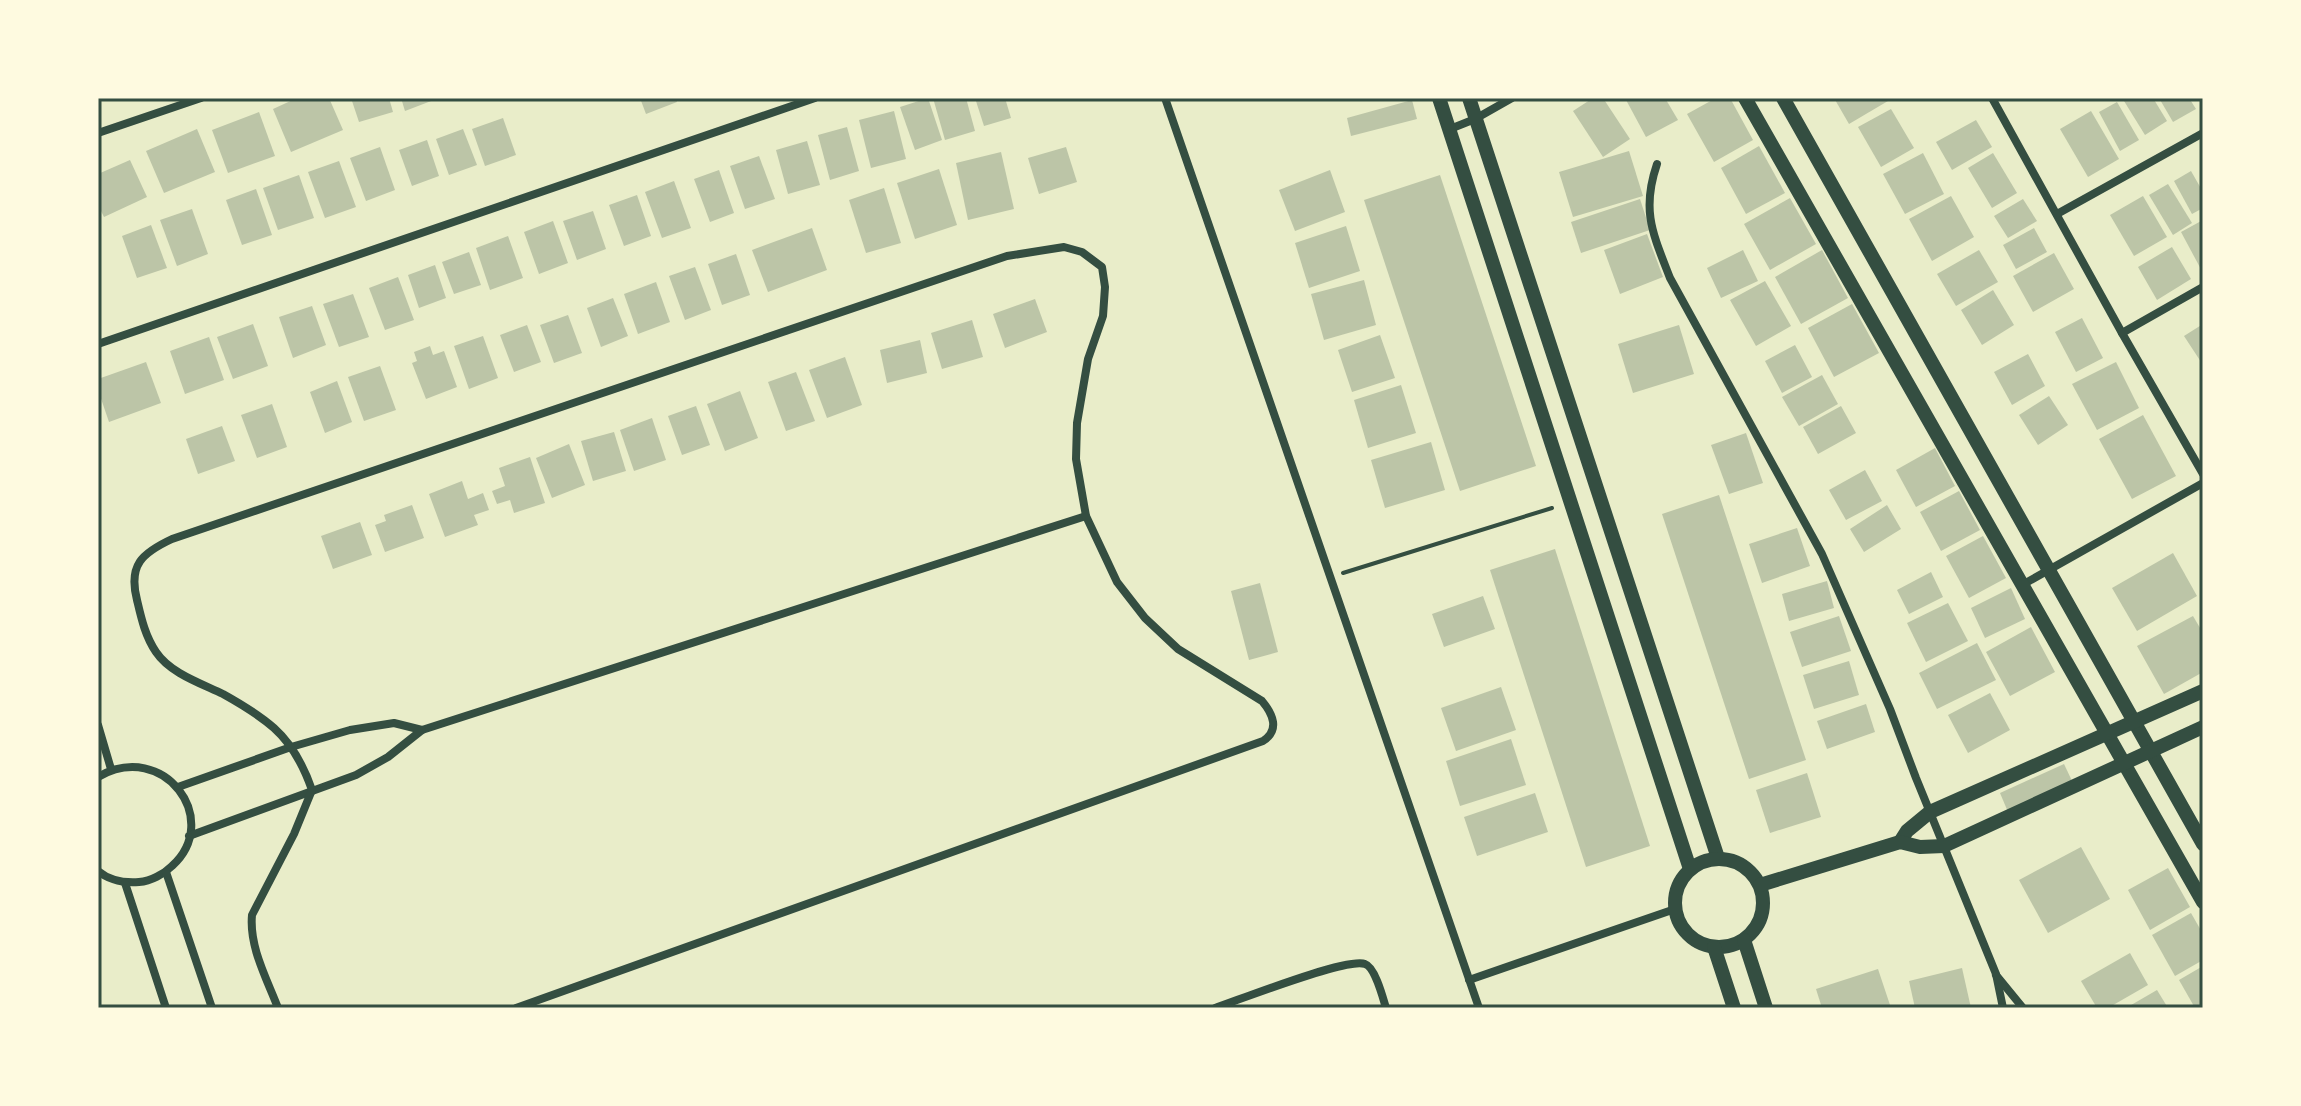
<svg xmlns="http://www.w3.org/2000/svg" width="2301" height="1106" font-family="'IBM Plex Sans',sans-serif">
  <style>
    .building { fill: #bcc5a7 }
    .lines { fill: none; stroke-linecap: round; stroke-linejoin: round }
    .path { stroke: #344e41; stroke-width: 4 }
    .minor { stroke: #344e41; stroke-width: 8 }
    .tertiary { stroke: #344e41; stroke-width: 14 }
    .neatline { fill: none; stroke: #344e41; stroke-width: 3 }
  </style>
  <rect width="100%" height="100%" fill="#e9edc9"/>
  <!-- building -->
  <g class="building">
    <polygon points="297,98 329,98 343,130 291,152 273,109"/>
    <polygon points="351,98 389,98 393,112 359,122"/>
    <polygon points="401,98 439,98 405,111"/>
    <polygon points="640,98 676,98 677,102 646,114"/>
    <polygon points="928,98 942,140 915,150 900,107"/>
    <polygon points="933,98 966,98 975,131 945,140"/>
    <polygon points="975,98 1005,98 1011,118 984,126"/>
    <polygon points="1593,98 1603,98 1630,139 1603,157 1573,111"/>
    <polygon points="1625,98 1665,98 1678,120 1646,137"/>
    <polygon points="1716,98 1730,98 1753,140 1714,162 1687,114"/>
    <polygon points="1834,98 1887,98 1888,101 1849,124"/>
    <polygon points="2129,98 2153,98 2167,121 2145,135 2124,101"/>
    <polygon points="2159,98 2189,98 2196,109 2173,122"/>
    <polygon points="1412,100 1417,119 1351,136 1347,118"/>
    <polygon points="2117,102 2139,140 2120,151 2099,112"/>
    <polygon points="1891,109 1914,148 1881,167 1858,127"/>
    <polygon points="894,111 906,159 871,168 859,120"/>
    <polygon points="2091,111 2119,159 2088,177 2060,129"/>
    <polygon points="259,112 275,156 228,173 212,130"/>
    <polygon points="503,118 516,155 485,166 472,129"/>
    <polygon points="1976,120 1992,147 1952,170 1936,142"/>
    <polygon points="847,127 859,171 830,180 818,135"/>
    <polygon points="197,129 215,172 164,193 146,151"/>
    <polygon points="463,129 477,165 449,175 436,139"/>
    <polygon points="427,140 439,176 412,186 399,150"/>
    <polygon points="807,141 820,185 788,194 776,150"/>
    <polygon points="1759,146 1785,193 1746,214 1721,168"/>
    <polygon points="380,147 395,190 366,201 350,158"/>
    <polygon points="1066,147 1077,182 1039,194 1028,158"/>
    <polygon points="1629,151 1643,196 1573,217 1559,172"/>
    <polygon points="1001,152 1014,209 968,220 956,163"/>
    <polygon points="1923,153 1944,194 1905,214 1883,174"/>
    <polygon points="1993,153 2017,193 1992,208 1968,168"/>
    <polygon points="759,156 775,199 745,209 730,166"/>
    <polygon points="130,160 147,197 104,217 98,205 98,174"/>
    <polygon points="339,161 356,207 325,218 308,172"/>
    <polygon points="939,169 957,225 915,239 897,183"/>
    <polygon points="719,170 734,213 710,222 694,179"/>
    <polygon points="1330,170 1345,212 1295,231 1279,190"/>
    <polygon points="2191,171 2203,192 2203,208 2192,214 2174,181"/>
    <polygon points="299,175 314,218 278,230 263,188"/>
    <polygon points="1440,175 1536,466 1460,491 1364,200"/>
    <polygon points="674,181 691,228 662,238 645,192"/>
    <polygon points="2168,184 2192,223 2173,235 2149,195"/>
    <polygon points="884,188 901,243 866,253 849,200"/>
    <polygon points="256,189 272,235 242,245 226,200"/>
    <polygon points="637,195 651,236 624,246 609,205"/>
    <polygon points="1951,196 1974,237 1932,261 1909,219"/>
    <polygon points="2143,196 2167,237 2134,256 2110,215"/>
    <polygon points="1790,198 1816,244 1770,270 1744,224"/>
    <polygon points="1640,199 1650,230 1581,253 1571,222"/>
    <polygon points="2023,199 2037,221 2008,238 1994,216"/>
    <polygon points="192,209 208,254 177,266 160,220"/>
    <polygon points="593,211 606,249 577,260 563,221"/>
    <polygon points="2203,220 2203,273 2181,232"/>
    <polygon points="553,221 568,263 539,274 524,232"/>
    <polygon points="151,225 167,268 137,278 122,236"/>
    <polygon points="1346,226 1360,271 1309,288 1295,243"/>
    <polygon points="812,228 827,270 768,292 752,250"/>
    <polygon points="2034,228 2047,252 2016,269 2003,245"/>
    <polygon points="1647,234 1663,277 1620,294 1604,250"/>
    <polygon points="508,236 523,278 490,290 476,248"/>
    <polygon points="2172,247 2191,279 2157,300 2138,267"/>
    <polygon points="1743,250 1758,281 1721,298 1707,268"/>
    <polygon points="1822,250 1848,298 1801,324 1775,277"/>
    <polygon points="1979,250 1998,282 1956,306 1937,274"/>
    <polygon points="469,252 481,285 454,294 442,262"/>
    <polygon points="2054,253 2074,289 2033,312 2013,276"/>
    <polygon points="736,254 750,295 722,305 708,264"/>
    <polygon points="435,265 446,298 419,308 408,275"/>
    <polygon points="695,267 711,310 685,320 669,276"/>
    <polygon points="398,277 414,320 385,330 369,288"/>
    <polygon points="1364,280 1376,325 1324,340 1311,294"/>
    <polygon points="1765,281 1791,326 1756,346 1730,300"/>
    <polygon points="656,282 670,322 638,334 624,294"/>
    <polygon points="1993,290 2014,325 1982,345 1961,310"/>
    <polygon points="353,294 369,337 339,347 323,304"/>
    <polygon points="613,298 628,336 601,347 587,308"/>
    <polygon points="1035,299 1047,332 1005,348 993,314"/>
    <polygon points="1852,304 1879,353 1834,377 1808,328"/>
    <polygon points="312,306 326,345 293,358 279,317"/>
    <polygon points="568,315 582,353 554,363 540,325"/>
    <polygon points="2082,318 2103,358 2076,372 2055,332"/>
    <polygon points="972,320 983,357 942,369 931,333"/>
    <polygon points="253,324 268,366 233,379 217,337"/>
    <polygon points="2203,324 2203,365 2184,336"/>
    <polygon points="527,325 541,362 514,372 500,335"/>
    <polygon points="1679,325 1694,374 1633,393 1618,344"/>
    <polygon points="1380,335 1395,378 1352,392 1338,350"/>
    <polygon points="483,336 498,378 469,389 454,346"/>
    <polygon points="209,337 224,380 185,394 170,351"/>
    <polygon points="920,340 927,373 887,383 880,350"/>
    <polygon points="1795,345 1812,377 1782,393 1765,361"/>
    <polygon points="430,346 433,355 444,351 457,387 426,399 412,363 417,361 414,352"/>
    <polygon points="2028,354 2045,386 2012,405 1994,372"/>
    <polygon points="845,357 862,405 827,418 809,370"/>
    <polygon points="146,362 161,403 109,422 98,390 98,379"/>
    <polygon points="2116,362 2139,408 2097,430 2072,384"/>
    <polygon points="380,366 396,410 364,421 348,377"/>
    <polygon points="796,372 815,421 786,431 768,382"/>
    <polygon points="1822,375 1838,404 1799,426 1782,397"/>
    <polygon points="337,381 352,422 325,433 310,392"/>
    <polygon points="1401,385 1416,433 1368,448 1354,400"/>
    <polygon points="740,391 758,438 725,451 707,404"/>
    <polygon points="2049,396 2068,425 2038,445 2019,415"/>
    <polygon points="272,404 287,447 257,458 241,415"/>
    <polygon points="696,406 710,445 682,455 668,416"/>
    <polygon points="1841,406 1856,433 1818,454 1803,427"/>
    <polygon points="2143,415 2176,476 2132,499 2099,439"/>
    <polygon points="652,418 666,460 634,471 620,430"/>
    <polygon points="222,426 235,461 198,474 186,439"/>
    <polygon points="614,432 626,471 593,481 581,441"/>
    <polygon points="1746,433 1763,483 1729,494 1711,445"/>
    <polygon points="1431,442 1445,490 1385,508 1371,460"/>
    <polygon points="569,444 585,485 552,498 536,458"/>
    <polygon points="1935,448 1955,486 1916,507 1896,470"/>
    <polygon points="530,457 545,503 514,513 510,500 497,504 492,491 505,486 499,468"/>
    <polygon points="1865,470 1882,501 1846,520 1829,490"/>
    <polygon points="462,481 468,499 483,493 489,510 474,515 478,525 445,537 429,494"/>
    <polygon points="1959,491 1980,530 1941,551 1920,512"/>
    <polygon points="1719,495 1806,760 1749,779 1662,514"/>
    <polygon points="412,505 424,538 385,552 375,525 386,521 384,515"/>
    <polygon points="1887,505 1901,529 1864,552 1850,529"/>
    <polygon points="360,522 372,555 333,569 321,536"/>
    <polygon points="1797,528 1810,566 1762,583 1749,544"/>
    <polygon points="1983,536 2006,578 1969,598 1946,556"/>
    <polygon points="1555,549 1650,846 1586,867 1490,570"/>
    <polygon points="2173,553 2197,596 2137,631 2112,588"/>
    <polygon points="1931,572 1943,597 1909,614 1897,590"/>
    <polygon points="1827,581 1834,608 1789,621 1782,594"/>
    <polygon points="1260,583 1278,652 1249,660 1231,591"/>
    <polygon points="2011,588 2025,619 1985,638 1971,608"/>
    <polygon points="1483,596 1495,629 1444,647 1432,614"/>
    <polygon points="1948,603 1968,641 1926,662 1907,623"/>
    <polygon points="1839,616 1851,651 1802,667 1790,632"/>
    <polygon points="2193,616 2203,633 2203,672 2164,694 2137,646"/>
    <polygon points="2031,627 2055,672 2010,696 1986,652"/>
    <polygon points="1977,643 1996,680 1937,709 1919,673"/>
    <polygon points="1849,661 1859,695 1814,709 1803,675"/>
    <polygon points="1501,687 1516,730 1456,751 1441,708"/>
    <polygon points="1990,693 2010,730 1968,753 1948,715"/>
    <polygon points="1866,704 1875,732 1827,749 1817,721"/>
    <polygon points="1511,739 1526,785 1460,806 1446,761"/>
    <polygon points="2064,764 2073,783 2008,812 2000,793"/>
    <polygon points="1807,773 1821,817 1770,833 1756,790"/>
    <polygon points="1535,793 1548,832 1477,856 1464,817"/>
    <polygon points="2081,847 2110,899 2048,933 2019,880"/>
    <polygon points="2168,868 2190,907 2150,930 2128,890"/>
    <polygon points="2191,913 2203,934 2203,960 2175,976 2152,935"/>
    <polygon points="2130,953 2148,985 2108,1008 2097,1008 2081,981"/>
    <polygon points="2203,966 2203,1008 2195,1008 2179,980"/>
    <polygon points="1962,968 1971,1008 1915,1008 1909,981"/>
    <polygon points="1878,969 1891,1008 1822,1008 1816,989"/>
    <polygon points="2157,990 2168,1008 2126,1008"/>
  </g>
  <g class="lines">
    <!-- path -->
    <polyline class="path" points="1343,573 1552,508"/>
    <!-- minor -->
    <g class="minor">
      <polyline points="1165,98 1479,1008"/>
      <polyline points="1992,98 2122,333 2203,474"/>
      <polyline points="1450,129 1475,119 1512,98"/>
      <polyline points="98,133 201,98"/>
      <path d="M1657 164C1641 211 1653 234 1670 278L1822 554 1890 709 1916 778 1996 974 2003 1008"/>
      <polyline points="2057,214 2203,133"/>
      <polyline points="2122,333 2203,287"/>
      <polyline points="98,344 815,98"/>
      <polyline points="2022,585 2203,483"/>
      <polyline points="98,725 111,769"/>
      <polyline points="422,730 1086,516"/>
      <path d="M98 777C164 739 223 820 172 866 164 874 151 881 139 882 125 883 110 881 98 871"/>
      <polyline points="178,787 291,747 350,730 394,723 422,730 388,757 356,775 189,836"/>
      <polyline points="166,872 212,1008"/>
      <polyline points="125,883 166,1008"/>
      <polyline points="1996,975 2023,1008"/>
      <polyline points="1469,980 1675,909"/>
      <path d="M278 1008C267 979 249 947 252 915L294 834 312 790C304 767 293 745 274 728 258 714 241 704 223 694 200 683 170 673 156 652 145 636 141 617 137 600 128 565 142 553 172 539L1007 256 1064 247 1082 252 1102 267 1105 287 1103 316 1088 359 1077 423 1076 459 1086 516 1117 582 1145 618 1178 649 1262 701C1273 714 1280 730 1263 741L516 1008"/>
      <path d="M1215 1008C1239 1000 1347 957 1365 964 1375 967 1383 998 1386 1008"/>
    </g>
    <!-- tertiary -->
    <g class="tertiary">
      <polyline points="1439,98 1690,869"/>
      <polyline points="1469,98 1718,858"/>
      <polyline points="1745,98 2203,902"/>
      <polyline points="1783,98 2203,844"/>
      <polyline points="1900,842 1907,831 1930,812 2203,691"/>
      <circle cx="1719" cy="903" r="44"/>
      <polyline points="1760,885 1900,842 1920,847 1944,846 2203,727"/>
      <polyline points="1744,940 1766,1008"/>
      <polyline points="1714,947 1734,1008"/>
    </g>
  </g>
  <!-- border -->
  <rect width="2301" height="1106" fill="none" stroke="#fefae0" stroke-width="200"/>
  <rect x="100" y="100" width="2101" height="906" class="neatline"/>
</svg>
